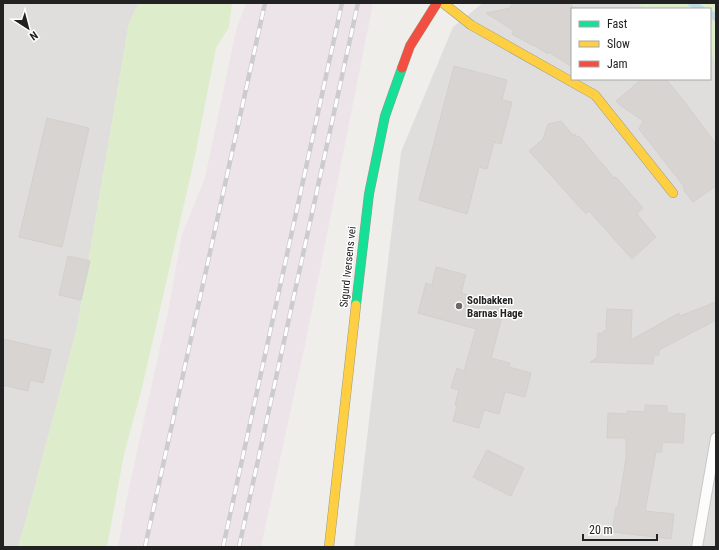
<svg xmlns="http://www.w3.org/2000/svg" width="719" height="550" font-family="'Roboto Condensed',sans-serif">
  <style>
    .residential { fill: #dfdedc; fill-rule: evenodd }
    .industrial { fill: #ede4e9 }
    .grass { fill: #ddeccb }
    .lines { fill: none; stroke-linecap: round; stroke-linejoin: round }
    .stream { stroke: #bfdbe3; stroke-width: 7 }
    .building { fill: #d7d4d2; stroke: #d3d0cc }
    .lane-casing { stroke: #c9c8c7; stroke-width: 12 }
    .fast-casing { stroke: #999a82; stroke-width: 10 }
    .slow-casing { stroke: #999a82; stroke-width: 10 }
    .jam-casing { stroke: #999a82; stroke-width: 10 }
    .path { stroke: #dccecd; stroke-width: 2.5; stroke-dasharray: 2 2; stroke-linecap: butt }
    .lane { stroke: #fdfcfc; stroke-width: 10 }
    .fast { stroke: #16e098; stroke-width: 9 }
    .slow { stroke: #ffcf43; stroke-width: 9 }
    .jam { stroke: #f24e42; stroke-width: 9 }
    .rail-casing { stroke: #ccc; stroke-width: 4.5 }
    .rail { stroke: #fff; stroke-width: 3; stroke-dasharray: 9; stroke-linecap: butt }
    .poi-dot { fill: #6a6968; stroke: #fff; stroke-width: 1.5 }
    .labels { text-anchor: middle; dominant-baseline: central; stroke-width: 3; stroke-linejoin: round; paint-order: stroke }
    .street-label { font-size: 11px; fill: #222; stroke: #fff }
    .poi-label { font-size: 11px; font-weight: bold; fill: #222; stroke: #fff; text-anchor: start }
  </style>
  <rect width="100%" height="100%" fill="#f0eeeb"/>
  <!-- residential -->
  <g class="residential">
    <polygon points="3,3 139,3 129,23 77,328 26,520 18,547 3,547"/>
    <path d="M483 3H716V547H354L401 152 453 27ZM572 9H710V79H572Z"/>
  </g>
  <!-- industrial -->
  <polygon class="industrial" points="246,3 373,3 306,340 265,528 261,547 118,547 128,492 169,307 182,234 205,178 236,30"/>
  <!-- grass -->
  <g class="grass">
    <polygon points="139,3 232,3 229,27 216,48 195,156 142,388 124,454 107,547 18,547 26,520 77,328 129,23"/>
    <polygon points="637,3 716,3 716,73 712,52 710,50 710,9 644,9"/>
  </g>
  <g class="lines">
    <!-- stream -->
    <g class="stream">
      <polyline points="691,3 701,9"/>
      <polyline points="710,14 716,17"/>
    </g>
  </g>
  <!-- building -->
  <g class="building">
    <polygon points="513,3 572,3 572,67 549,52 548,54 534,45 534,46 512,34 514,31 486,13 510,8"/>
    <polygon points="454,66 507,80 502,100 512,102 501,144 494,142 487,169 479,167 467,214 419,200"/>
    <polygon points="642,79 666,79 686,104 716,144 716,186 693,202 685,192 683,185 639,129 643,121 620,105 616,101"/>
    <polygon points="47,118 89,128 62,247 19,237"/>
    <polygon points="561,121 572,134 572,136 575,134 577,137 579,136 614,178 616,177 643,208 637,214 656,237 632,259 589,211 586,214 529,151 543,139 548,124"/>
    <polygon points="68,256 90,261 81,300 59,295"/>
    <polygon points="436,267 466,275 461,293 505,305 491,358 510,363 509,367 531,373 525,397 505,392 499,414 484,410 479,428 453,421 457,406 455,405 459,390 451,388 457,368 464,371 476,329 418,313 426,283 432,285"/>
    <polygon points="716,302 716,320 659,350 659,355 654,355 653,364 590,362 597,358 598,333 603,334 603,331 606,331 607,309 632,310 631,340 679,313 680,316"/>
    <polygon points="3,339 51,350 43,383 30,380 28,391 3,385"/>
    <polygon points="645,405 667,406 667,413 685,414 683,443 662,442 662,452 656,452 645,511 674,514 671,539 612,532 616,507 618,508 626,459 626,438 607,438 608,413 627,414 627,411 645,412"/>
    <polygon points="487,450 524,468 511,496 473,477"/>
  </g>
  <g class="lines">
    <!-- lane casing -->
    <g class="lane-casing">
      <polyline id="lane" points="697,547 716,438"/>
    </g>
    <!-- fast casing -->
    <g class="fast-casing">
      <polyline id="fast" points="356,305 369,194 385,116 402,68"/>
    </g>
    <!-- slow casing -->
    <g class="slow-casing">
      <g id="slow">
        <polyline points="443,3 471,25 595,95 673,193"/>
        <polyline points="329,547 356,305"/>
      </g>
    </g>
    <!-- jam casing -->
    <g class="jam-casing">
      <polyline id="jam" points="402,68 410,46 437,3"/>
    </g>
    <!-- path -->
    <polyline class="path" points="710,22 716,19"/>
    <!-- lane -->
    <use href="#lane" class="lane"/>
    <!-- fast -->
    <use href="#fast" class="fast"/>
    <!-- slow -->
    <use href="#slow" class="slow"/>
    <!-- jam -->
    <use href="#jam" class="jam"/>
    <!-- rail casing -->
    <g class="rail-casing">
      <g id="rail">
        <polyline points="145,547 265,3"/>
        <polyline points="223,547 342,3"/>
        <polyline points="239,547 358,3"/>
      </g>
    </g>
    <!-- rail -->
    <use href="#rail" class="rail"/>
  </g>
  <!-- markers -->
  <circle class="poi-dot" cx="459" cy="306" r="4"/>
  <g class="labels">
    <!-- street labels -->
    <g class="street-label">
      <text transform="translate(348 267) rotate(-84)">Sigurd Iversens vei</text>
    </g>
    <!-- poi labels -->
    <g class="poi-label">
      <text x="467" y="300">Solbakken<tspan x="467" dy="13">Barnas Hage</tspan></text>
    </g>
  </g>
  <!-- border -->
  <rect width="719" height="550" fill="none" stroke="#222222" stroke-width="8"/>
  <!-- legend -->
  <rect x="571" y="8" width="140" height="72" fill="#ffffff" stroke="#a7a7a7"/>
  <rect x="579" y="21" width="20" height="6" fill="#16e098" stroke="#a7a7a7"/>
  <text x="607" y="28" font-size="12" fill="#222222">Fast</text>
  <rect x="579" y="41" width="20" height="6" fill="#ffcf43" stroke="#a7a7a7"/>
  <text x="607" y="48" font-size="12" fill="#222222">Slow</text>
  <rect x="579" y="61" width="20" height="6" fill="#f24e42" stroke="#a7a7a7"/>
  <text x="607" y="68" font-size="12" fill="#222222">Jam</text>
  <!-- north arrow -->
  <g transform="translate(28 28) rotate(144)" stroke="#ffffff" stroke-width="3" paint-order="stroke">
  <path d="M0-3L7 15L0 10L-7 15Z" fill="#222222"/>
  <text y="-6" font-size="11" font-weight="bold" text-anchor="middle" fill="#222222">N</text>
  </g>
  <!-- scale -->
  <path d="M583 534v6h74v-6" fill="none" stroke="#222222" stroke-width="2"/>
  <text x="589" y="534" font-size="12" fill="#222222" stroke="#ffffff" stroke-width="3" paint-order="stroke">20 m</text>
</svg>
